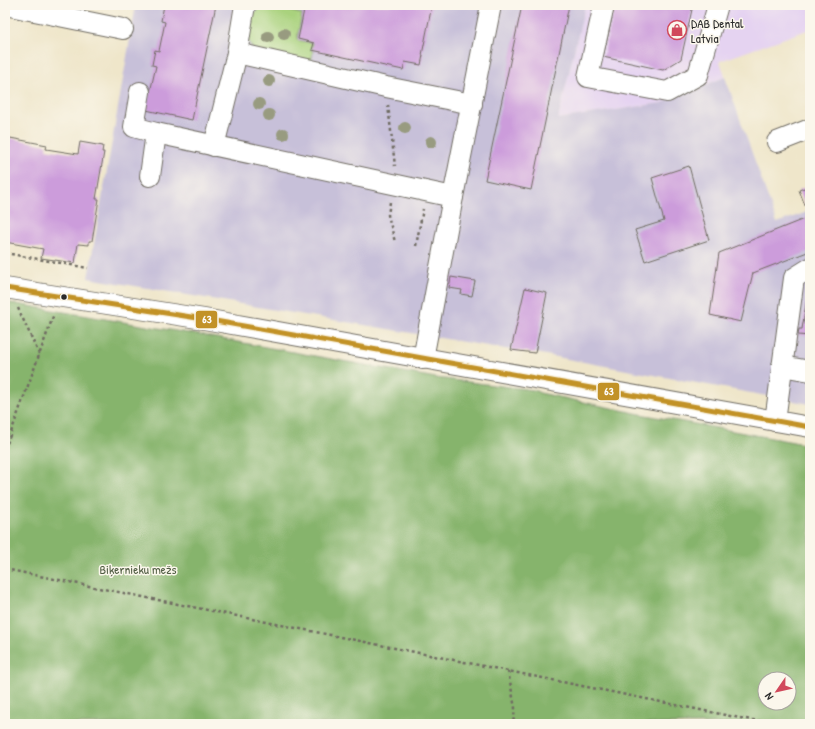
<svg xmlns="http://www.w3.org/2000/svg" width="815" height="729" font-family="'Patrick Hand',sans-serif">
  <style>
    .built { fill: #e5d3f1 }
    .industrial { fill: #c7c0d9 }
    .green { fill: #a9d27d; stroke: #6a7e54 }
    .forest { fill: #86b46c; stroke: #58704c; fill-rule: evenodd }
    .building { fill: #cc9cdb }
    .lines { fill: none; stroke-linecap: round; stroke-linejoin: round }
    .minor-casing { stroke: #706c63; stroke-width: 22 }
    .path { stroke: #706c63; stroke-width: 2.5; stroke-dasharray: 3 3; stroke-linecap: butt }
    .minor { stroke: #fff; stroke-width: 20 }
    .bus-1-casing { stroke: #fbf7ec; stroke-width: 8 }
    .bus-1 { stroke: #c29228; stroke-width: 5 }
    .tree { fill: #989b80 }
    .bus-dot { fill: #2b2b2b; stroke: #fbf7ec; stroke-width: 1.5 }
    .labels { text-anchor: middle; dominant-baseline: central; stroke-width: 3; stroke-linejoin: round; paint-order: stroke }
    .poi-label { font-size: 13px; fill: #2b2b2b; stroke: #fbf7ec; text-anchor: start }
    .park-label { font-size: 13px; fill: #515d44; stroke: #fbf7ec }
    .line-badge { stroke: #fbf7ec; stroke-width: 1.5 }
    .badge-label { font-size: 11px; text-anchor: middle; font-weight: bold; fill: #fff }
  </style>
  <rect width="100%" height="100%" fill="#fbf7ec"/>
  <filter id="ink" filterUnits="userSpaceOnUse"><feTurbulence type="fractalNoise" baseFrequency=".025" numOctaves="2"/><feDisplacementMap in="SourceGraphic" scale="8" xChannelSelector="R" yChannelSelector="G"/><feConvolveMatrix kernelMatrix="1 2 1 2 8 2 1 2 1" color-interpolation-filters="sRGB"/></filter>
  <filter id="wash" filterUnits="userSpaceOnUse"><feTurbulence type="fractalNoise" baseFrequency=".012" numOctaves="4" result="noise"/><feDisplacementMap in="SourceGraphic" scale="16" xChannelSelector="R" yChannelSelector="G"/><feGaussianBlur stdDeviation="0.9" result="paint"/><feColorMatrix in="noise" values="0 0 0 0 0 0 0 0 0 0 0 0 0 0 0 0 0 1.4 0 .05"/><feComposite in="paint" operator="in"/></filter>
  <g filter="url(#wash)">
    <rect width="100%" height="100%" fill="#efe6ca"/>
    <!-- built -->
    <polygon class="built" points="585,5 810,5 810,29 720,61 725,77 662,103 558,119"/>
    <!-- industrial -->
    <polygon class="industrial" points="136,5 585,5 558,119 662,103 725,77 777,223 810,211 810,404 535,353 511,350 88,278"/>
    <!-- green -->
    <path class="green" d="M263 6H271L302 14 297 40 313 43 311 50 313 51 311 64 253 49 248 41C250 24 247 16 263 6Z"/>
    <!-- forest -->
    <path class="forest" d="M5 302 194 334 436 378 534 390 540 393 640 414 810 445V724H5ZM765 679H789V703H765Z"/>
    <g id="blocks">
      <!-- building -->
      <g class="building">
        <polygon points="164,5 168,6 169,5 216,5 192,120 146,110 156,66 152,65 155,50 159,51 165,22 161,21"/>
        <polygon points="305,5 432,5 422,55 423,55 421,65 405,62 403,70 312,50 314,43 298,39"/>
        <polygon points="522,5 569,5 531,190 485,180"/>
        <polygon points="615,5 693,5 681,59 663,70 603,57"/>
        <polygon points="5,137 47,145 46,149 78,154 80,142 103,146 102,152 104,152 96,199 99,199 92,241 89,241 89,245 78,244 75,263 41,258 43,249 5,242"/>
        <polygon points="689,166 709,240 645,261 635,230 664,221 652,178"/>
        <polygon points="810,186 810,212 808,213 799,190"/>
        <polygon points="809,217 810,251 753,273 741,322 710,315 719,253"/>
        <polygon points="451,277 475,281 472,296 461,294 462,290 449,288"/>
        <polygon points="809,286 810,286 810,336 798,335 799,329 802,329"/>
        <polygon points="525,288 547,293 535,353 511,350"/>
      </g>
    </g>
  </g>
  <g filter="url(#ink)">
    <use href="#blocks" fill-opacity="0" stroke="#706c63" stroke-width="1"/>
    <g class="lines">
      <!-- minor casing -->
      <g class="minor-casing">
        <g id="minor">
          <polyline points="5,5 123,29"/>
          <polyline points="604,5 588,77 667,92 698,75 718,5"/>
          <polyline points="237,53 386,87 472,104"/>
          <polyline points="140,92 134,127 156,133 453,197"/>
          <polyline points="777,142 810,129"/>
          <polyline points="214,146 237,53 245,5"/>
          <polyline points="150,176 156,133"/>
          <polyline points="5,288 204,319 810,427"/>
          <polyline points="423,359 453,197 491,5"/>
          <polyline points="782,366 810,371"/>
          <polyline points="775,421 794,278 810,268"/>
        </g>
      </g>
      <!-- path -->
      <g class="path">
        <polyline points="388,105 395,166"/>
        <polyline points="390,202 388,215 395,242"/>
        <polyline points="416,246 423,209"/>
        <polyline points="5,253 88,268"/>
        <polyline points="18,308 39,354"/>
        <polyline points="5,449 54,314"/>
        <polyline points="5,569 740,718 778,724"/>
        <polyline points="508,671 515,708 513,724"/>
        <polyline points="739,724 740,718"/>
      </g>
      <!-- minor -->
      <use href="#minor" class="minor"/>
      <!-- bus-1 casing -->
      <g class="bus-1-casing">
        <polyline id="bus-1" points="5,288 204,319 810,427"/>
      </g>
      <!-- bus-1 -->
      <use href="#bus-1" class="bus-1"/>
    </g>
    <!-- trees -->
    <g class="tree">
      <circle cx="284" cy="34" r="6"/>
      <circle cx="268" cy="37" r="6"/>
      <circle cx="269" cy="81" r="6"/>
      <circle cx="259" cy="104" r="6"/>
      <circle cx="269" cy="115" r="6"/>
      <circle cx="405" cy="128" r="6"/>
      <circle cx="283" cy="134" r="6"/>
      <circle cx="431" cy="142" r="6"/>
    </g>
  </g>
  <!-- icons -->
  <defs>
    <g id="shop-ring" transform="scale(1)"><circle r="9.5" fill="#fbf7ec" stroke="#d1495b" stroke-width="1.5"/><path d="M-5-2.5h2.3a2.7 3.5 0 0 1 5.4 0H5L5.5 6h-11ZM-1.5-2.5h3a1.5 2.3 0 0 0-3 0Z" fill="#d1495b"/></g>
  </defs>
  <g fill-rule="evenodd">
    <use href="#shop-ring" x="677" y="30"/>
  </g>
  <!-- markers -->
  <circle class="bus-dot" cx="64" cy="297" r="3.5"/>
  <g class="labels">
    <!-- poi labels -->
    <g class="poi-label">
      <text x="691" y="23">DAB Dental<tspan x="691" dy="15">Latvia</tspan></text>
    </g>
    <!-- park labels -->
    <g class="park-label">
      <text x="138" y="569">Biķernieku mežs</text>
    </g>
  </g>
  <g class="line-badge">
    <rect x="195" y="310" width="23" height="19" rx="4" fill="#c29228"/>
    <rect x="597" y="382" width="23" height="19" rx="4" fill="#c29228"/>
  </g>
  <g class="badge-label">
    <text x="207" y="323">63</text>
    <text x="609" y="395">63</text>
  </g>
  <!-- margin -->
  <rect width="815" height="729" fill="none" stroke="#fbf7ec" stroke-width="20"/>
  <!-- north arrow -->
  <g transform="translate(777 691) rotate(236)"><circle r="19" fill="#fbf7ec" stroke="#a8a59f"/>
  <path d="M0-3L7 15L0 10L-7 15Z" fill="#d1495b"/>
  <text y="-6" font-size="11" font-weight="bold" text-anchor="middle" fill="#2b2b2b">N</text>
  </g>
</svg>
